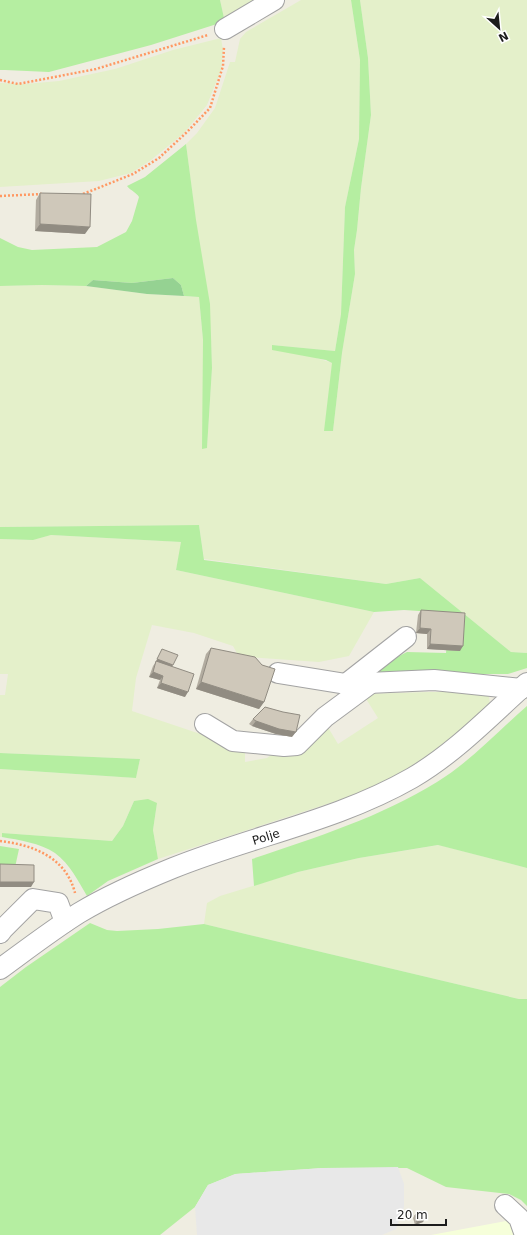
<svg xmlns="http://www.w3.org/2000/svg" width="527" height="1235" font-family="'DejaVu Sans',sans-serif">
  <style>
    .education { fill: #f6ffda }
    .farmland { fill: #e4f0ca }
    .grass { fill: #b5eea1 }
    .forest { fill: #95d292 }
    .parking { fill: #e8e8e8 }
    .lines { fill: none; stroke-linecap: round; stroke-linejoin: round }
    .minor-casing { stroke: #a3a3a3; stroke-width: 22 }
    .path { stroke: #ff9862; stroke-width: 2.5; stroke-dasharray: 2 2; stroke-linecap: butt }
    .minor { stroke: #fff; stroke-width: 20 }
    .wall { fill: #b2aca0 }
    .shaded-wall { fill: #918c82 }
    .building { fill: #cfc8ba; stroke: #918c82 }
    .labels { text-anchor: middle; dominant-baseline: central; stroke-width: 3.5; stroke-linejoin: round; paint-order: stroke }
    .street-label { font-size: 12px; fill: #1c1c1c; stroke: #fff }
  </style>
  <rect width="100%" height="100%" fill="#efede1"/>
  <!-- education -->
  <polygon class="education" points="527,1217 527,1235 431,1235"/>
  <!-- farmland -->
  <g class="farmland">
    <polygon points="220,0 259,0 224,18"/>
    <polygon points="301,0 351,0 360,60 359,139 345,207 341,314 335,351 272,345 333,363 325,430 333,431 342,353 355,274 354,250 357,230 361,188 371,115 368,58 360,0 527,0 527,653 511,652 420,578 386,584 204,559 199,525 0,527 0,286 42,285 86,286 147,294 199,297 203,340 207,448 212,368 211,341 186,144 197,133 215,108 230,62 235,62 240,39 246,32"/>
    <polygon points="221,38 223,50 221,70 207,105 184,133 151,160 131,173 99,181 0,187 0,83 25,84 59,81 115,69 173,50"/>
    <polygon points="51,535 182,542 176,570 374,612 349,656 319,662 246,657 238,655 233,646 194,633 152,625 136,678 132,711 245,749 245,762 267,758 323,719 338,744 378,718 363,694 430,692 481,692 489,696 490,706 447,743 415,765 364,792 158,859 153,830 157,803 134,801 123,826 112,841 2,833 2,837 0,837 0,769 136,778 140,759 0,753 0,695 5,695 8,674 0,674 0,539 32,540"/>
    <polygon points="439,845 527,868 527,999 519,999 204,924 207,903 220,896 298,872 359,858"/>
  </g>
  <!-- grass -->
  <g class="grass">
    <polygon points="0,0 220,0 224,18 220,23 151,45 49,72 5,70 0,70"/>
    <polygon points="351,0 360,0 368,58 371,115 361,188 357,230 354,250 355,274 342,353 333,431 324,431 332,363 326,360 272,350 272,345 335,351 341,314 345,207 359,139 360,60"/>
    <path d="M186 144 196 220 210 304 212 368 207 448 202 449 203 340 199 297 184 296 181 285 173 278 132 283 93 280 86 286 42 285 0 286V238L18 247 32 250 97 247 126 232 132 221 139 197C136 192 131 191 127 186L145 177Z"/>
    <polygon points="199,525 204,560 386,584 420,578 511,652 527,653 527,668 508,674 364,674 407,652 446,653 449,613 404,610 374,612 176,570 181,542 51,535 33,540 0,539 0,527"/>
    <path d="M527 706V868L438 845 359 858 298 872 254 886 252 859C314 838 381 817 437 782 471 761 497 732 527 706Z"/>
    <polygon points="0,753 140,759 136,778 0,769"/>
    <path d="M148 799 157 803 153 830 158 859 108 881 87 896C78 881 70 864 55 853 40 843 19 840 2 837V833L112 841 123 826 134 801Z"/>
    <polygon points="0,846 19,849 14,872 0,870"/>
    <polygon points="90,923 107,930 117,931 158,929 204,924 519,999 527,999 527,1206 521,1200 509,1194 446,1187 407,1168 323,1168 236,1174 208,1185 195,1207 160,1235 0,1235 0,987 26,967"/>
  </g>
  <!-- forest -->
  <polygon class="forest" points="173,278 181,285 184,296 147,294 86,286 93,280 132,283"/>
  <!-- parking -->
  <polygon class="parking" points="398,1167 404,1184 404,1207 396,1229 382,1235 197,1235 195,1207 208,1185 235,1174 323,1168"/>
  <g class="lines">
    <!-- minor casing -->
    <g class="minor-casing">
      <g id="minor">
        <polyline points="225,29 274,0"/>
        <polyline points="278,673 346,684 434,680 521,689"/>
        <polyline points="346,684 406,637"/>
        <polyline points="205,724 233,741 284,746 297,745 325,717 371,683"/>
        <polyline points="0,933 3,929 33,899 58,903 65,922"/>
        <path d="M0 969C26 950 52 930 79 913 109 895 141 881 173 868 252 836 337 821 412 778 455 753 490 716 527 683"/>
        <polyline points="505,1205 519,1218 525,1235"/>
      </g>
    </g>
    <!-- path -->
    <g class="path">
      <polyline points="0,80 18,84 96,69 208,35"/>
      <polyline points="83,194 133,174 159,158 187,132 210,108 223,66 224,47"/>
      <polyline points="0,196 42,194"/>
      <path d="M0 841C33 845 66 857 75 893"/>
    </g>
    <!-- minor -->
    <use href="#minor" class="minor"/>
  </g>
  <!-- wall -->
  <g class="wall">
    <polygon points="40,193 85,234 35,231 36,200"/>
    <polygon points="421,610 460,651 427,649 427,634 416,633 418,615"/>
    <polygon points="211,648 262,665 264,702 259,709 196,689 206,654"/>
    <polygon points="162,649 172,666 185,697 157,688 160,680 149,677 153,666 156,662"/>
    <polygon points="253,719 292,737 276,734 252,726 249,724"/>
    <polygon points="415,1215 424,1220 423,1222 415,1225 413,1218"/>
  </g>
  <!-- shaded-wall -->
  <g class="shaded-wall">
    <polygon points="40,224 90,227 85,234 35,231"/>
    <polygon points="420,628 431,629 427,634 416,633"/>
    <polygon points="430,644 463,646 460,651 427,649"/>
    <polygon points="157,659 173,665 171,668 156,662"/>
    <polygon points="153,672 163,676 160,680 149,677"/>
    <polygon points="201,682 264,702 259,709 196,689"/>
    <polygon points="161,683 188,692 185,697 157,688"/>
    <polygon points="256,721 296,732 292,737 276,734 252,726"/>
    <polygon points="0,882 34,882 31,887 0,887"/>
    <polygon points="424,1220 423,1222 415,1225 417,1222"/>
  </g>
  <!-- building -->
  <g class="building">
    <polygon points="40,193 91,194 90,227 40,224"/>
    <polygon points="421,610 465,613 463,646 430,644 431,629 420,628"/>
    <polygon points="211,648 255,657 262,665 275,669 264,702 201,682"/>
    <polygon points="162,649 178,655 173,665 157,659"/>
    <polygon points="156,661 194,674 188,692 161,683 163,676 153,672"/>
    <polygon points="265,707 283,712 300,715 296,732 279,729 256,721 253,719"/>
    <polygon points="0,864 34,865 34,882 0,882"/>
    <polygon points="423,1213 424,1220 417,1222 415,1215"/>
  </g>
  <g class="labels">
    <!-- street labels -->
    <g class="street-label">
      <text transform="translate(266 837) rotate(-17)">Polje</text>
    </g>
  </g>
  <!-- north arrow -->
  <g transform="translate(499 28) rotate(153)" stroke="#ffffff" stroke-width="3" paint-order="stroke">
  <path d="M0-3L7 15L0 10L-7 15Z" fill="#1c1c1c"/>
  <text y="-6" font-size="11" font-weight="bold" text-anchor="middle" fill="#1c1c1c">N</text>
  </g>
  <!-- scale -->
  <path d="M391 1219v6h55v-6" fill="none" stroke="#1c1c1c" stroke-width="2"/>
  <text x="397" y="1219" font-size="12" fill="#1c1c1c" stroke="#ffffff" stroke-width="3" paint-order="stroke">20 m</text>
</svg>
